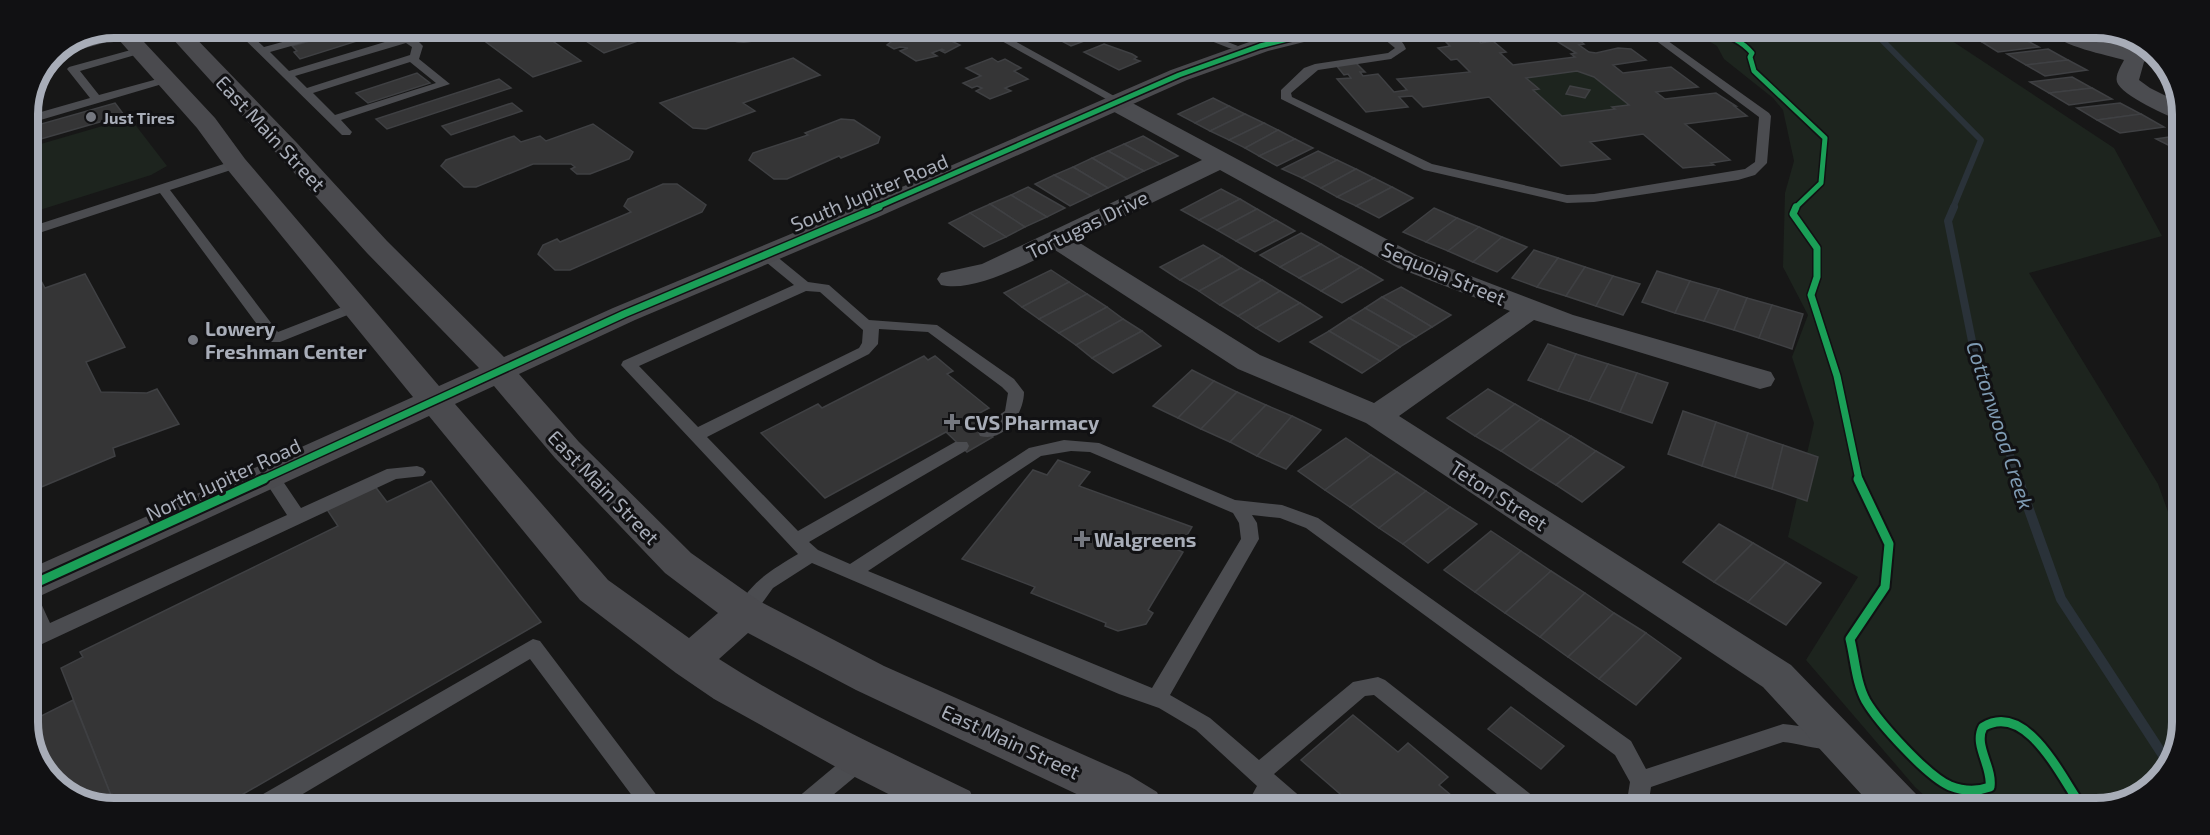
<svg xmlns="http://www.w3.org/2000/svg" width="2210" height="835" font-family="'Exo 2',sans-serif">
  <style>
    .green { fill: #1d241e }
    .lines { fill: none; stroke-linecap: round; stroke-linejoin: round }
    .stream-far2 { stroke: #2a3239; stroke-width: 6 }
    .stream-far1 { stroke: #2a3239; stroke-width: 8 }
    .stream { stroke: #2a3239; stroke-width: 10 }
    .building { fill: #353536; stroke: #3f4043; stroke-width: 1.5; fill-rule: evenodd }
    .lane { fill: #4b4c50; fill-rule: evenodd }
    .street { fill: #4b4c50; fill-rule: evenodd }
    .secondary { fill: #4a4a4e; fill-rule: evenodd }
    .cycleway-far2-casing { stroke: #111113; stroke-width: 8 }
    .cycleway-far1-casing { stroke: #111113; stroke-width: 10 }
    .cycleway-casing { stroke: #111113; stroke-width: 13 }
    .cycleway-far2 { stroke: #1a9f57; stroke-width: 5 }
    .cycleway-far1 { stroke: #1a9f57; stroke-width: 7 }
    .cycleway { stroke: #1a9f57; stroke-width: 9 }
    .poi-dot { fill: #757880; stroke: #111113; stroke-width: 2 }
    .labels { text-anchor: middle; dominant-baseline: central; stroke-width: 6; stroke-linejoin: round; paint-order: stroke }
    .far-poi-label { font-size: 16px; font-weight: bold; fill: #a8adb8; stroke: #111113; text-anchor: start }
    .street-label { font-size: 20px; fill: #a8adb8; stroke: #111113 }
    .poi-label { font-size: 20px; font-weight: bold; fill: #a8adb8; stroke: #111113; text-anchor: start }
    .water-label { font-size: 21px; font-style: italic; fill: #7f9bb3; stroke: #111113 }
    .rim { fill: none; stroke: #a8adb8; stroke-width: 8 }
  </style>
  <rect width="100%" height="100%" fill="#171717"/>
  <!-- green -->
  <g class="green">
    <polygon points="1692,31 1937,31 2114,148 2162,236 2029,273 2158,484 2180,545 2178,750 2156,781 2051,808 1938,808 1915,787 1806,660 1858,577 1788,537 1814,423 1792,357 1808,315 1783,267 1785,193 1794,161 1783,110 1773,98 1724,59 1717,46"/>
    <polygon points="1577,71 1594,77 1629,105 1613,107 1615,109 1562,116 1533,90 1538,89 1526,78"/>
    <polygon points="130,118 167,166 151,175 27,214 27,148"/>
  </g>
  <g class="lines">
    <!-- stream-far2 -->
    <polyline class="stream-far2" points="1873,31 1981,140 1953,208"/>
    <!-- stream-far1 -->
    <polyline class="stream-far1" points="1954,207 1948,221 1976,361 2019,480"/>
    <!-- stream -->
    <polyline class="stream" points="2018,479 2061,599 2168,763"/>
  </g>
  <!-- building -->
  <g class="building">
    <polygon points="356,28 371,28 379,34 300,59 294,52 297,51 292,46"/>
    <polygon points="467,28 534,28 581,61 533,77"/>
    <polygon points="589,28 635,28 649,37 604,53 583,39 598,34"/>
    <polygon points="860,29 932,29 940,33 933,38 941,36 960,45 945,53 941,51 944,50 942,49 932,53 937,56 916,61 900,51 908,48 900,47 894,49 887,45 892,41 878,40 871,36 878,31 869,33"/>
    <polygon points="1039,29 1081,29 1087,32 1083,33 1092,38 1071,46"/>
    <polygon points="2011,31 2022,38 1982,42 1963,32"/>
    <path d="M1572 34 1584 44 1579 45 1589 52 1596 53 1618 48 1631 49 1646 60 1613 65 1623 73 1671 67 1698 87 1656 92 1665 99 1716 93 1736 106H1734L1747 116 1685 124 1730 160 1711 163 1714 165 1683 168 1643 134 1590 142 1610 159 1561 166 1489 97 1423 107 1412 96 1399 97 1408 107 1366 112 1337 79 1351 78 1348 74 1344 75 1336 65 1356 63 1365 72H1360L1363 76 1378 74 1394 92 1407 90 1397 79 1470 72 1457 59 1451 60 1438 48 1450 46 1445 41 1475 38 1481 43 1493 41 1506 52 1500 53 1513 65 1575 57 1571 54 1576 53 1550 37ZM1577 71 1594 77 1629 105 1612 107 1615 109 1562 116 1533 90 1539 89 1526 78Z"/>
    <polygon points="2022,38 2039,47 1998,52 1982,42"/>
    <polygon points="1104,44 1132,54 1137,57 1134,59 1140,61 1119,70 1084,52"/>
    <polygon points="2048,49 2068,60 2026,65 2007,54"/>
    <polygon points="793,58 820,75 743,103 755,111 706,129 693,128 660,103"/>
    <polygon points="992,58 998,62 1005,59 1021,68 1014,71 1028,79 1005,88 1011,91 990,99 976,91 982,88 977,86 972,88 963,83 981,76 966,68"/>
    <polygon points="2068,60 2087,70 2045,76 2026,65"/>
    <polygon points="417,73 430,83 368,103 356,93"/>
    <polygon points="2072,77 2092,88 2049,93 2030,82"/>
    <polygon points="499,79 511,88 387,129 376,119"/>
    <polygon points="1570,86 1590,90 1585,98 1566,94"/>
    <polygon points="2092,88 2112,99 2069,105 2049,93"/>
    <polygon points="1213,98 1229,106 1195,123 1178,114"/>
    <polygon points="115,103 124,115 27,143 27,128"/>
    <polygon points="512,103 522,111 451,135 442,126"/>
    <polygon points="2120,103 2141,114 2097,120 2077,108"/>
    <polygon points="1229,106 1245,114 1210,131 1195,123"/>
    <polygon points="1245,114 1264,123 1229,140 1210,131"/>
    <polygon points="2141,114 2164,127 2120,133 2097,120"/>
    <polygon points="841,119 854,120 880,137 878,143 841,158 839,156 787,179 774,179 749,160 753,153 808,135 805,133"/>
    <polygon points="1264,123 1278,130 1245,148 1229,140"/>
    <polygon points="593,124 633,152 629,159 590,174 577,174 571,169 575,167 571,164 533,164 476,187 464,187 441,166 446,160 514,136 521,142 540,136 546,141"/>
    <polygon points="1278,130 1295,139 1259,156 1245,148"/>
    <polygon points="2182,135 2182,152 2156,139"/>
    <polygon points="1143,136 1178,156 1160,164 1124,144"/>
    <polygon points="1295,139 1313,148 1277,166 1259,156"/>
    <polygon points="1124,144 1160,164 1144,171 1108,151"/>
    <polygon points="1108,151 1144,171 1127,179 1092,158"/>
    <polygon points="1318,151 1337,160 1302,178 1282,169"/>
    <polygon points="1092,158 1127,179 1108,188 1073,167"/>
    <polygon points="1337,160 1356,169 1321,188 1302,178"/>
    <polygon points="1073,167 1108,188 1091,196 1054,175"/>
    <polygon points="1356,169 1374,178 1337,197 1321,188"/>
    <polygon points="1054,175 1091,196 1070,206 1035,184"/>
    <polygon points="1374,178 1392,187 1356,206 1337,197"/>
    <polygon points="663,184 677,184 706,205 702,212 570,270 555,270 538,254 543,245 557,239 560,242 631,212 624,206 628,199"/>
    <polygon points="1028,187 1065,208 1047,217 1011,195"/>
    <polygon points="1392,187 1413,198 1379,218 1356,206"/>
    <polygon points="1221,189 1240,199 1199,220 1181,210"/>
    <polygon points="1011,195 1047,217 1025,227 990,204"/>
    <polygon points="1240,199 1257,209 1217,230 1199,220"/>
    <polygon points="990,204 1025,227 1006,237 970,213"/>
    <polygon points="1434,208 1457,218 1426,242 1403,232"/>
    <polygon points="1257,209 1276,220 1236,241 1217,230"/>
    <polygon points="970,213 1006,237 984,247 949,223"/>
    <polygon points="1457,218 1479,227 1448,251 1426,242"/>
    <polygon points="1276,220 1295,231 1255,252 1236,241"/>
    <polygon points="1479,227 1502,237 1473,262 1448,251"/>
    <polygon points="1301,233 1321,244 1280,267 1260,255"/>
    <polygon points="1502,237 1527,247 1497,272 1473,262"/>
    <polygon points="1321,244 1341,256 1299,278 1280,267"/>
    <polygon points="1203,245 1222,256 1180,280 1160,267"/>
    <polygon points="1534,250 1558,258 1537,287 1512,278"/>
    <polygon points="27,255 45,288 85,274 125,347 86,362 101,392 147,393 157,389 179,424 113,448 115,456 27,493"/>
    <polygon points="1222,256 1241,268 1199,291 1180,280"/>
    <polygon points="1341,256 1361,267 1321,291 1299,278"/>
    <polygon points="1558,258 1585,267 1566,296 1537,287"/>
    <polygon points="1361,267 1383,280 1342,303 1321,291"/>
    <polygon points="1585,267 1613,276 1596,306 1566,296"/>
    <polygon points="1241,268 1262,280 1220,305 1199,291"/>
    <polygon points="1051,270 1069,282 1022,307 1004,293"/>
    <polygon points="1657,271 1690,281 1675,313 1642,302"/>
    <polygon points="1613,276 1640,284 1623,315 1596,306"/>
    <polygon points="1262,280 1280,291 1238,316 1220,305"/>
    <polygon points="1690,281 1719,289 1704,321 1675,313"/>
    <polygon points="1069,282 1087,294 1039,319 1022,307"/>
    <polygon points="1401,287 1451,315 1432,327 1382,297"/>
    <polygon points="1719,289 1747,298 1734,330 1704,321"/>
    <polygon points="1280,291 1300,303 1256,328 1238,316"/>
    <polygon points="1087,294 1107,307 1059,333 1039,319"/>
    <polygon points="1382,297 1432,327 1416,337 1365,308"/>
    <polygon points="1747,298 1772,305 1759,338 1734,330"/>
    <polygon points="1300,303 1322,317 1279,342 1256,328"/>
    <polygon points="1772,305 1803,314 1792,349 1759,338"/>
    <polygon points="1107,307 1123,319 1076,345 1059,333"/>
    <polygon points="1365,308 1416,337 1400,347 1349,318"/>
    <polygon points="1349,318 1400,347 1380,361 1329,331"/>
    <polygon points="1123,319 1142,331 1092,358 1076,345"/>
    <polygon points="1142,331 1161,346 1113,373 1092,358"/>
    <polygon points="1329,331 1380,361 1362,373 1310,342"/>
    <polygon points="1548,344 1576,354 1558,391 1528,380"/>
    <polygon points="1576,354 1608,364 1589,401 1558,391"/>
    <polygon points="924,356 928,360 935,356 953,371 947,374 989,408 970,418 993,437 967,452 946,432 825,498 761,433 818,404 822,408"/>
    <polygon points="1608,364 1637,373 1620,412 1589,401"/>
    <polygon points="1192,370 1214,381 1178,418 1153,406"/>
    <polygon points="1637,373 1668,383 1652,423 1620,412"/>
    <polygon points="1214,381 1237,392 1201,429 1178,418"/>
    <polygon points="1488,389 1515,404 1475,436 1447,418"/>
    <polygon points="1237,392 1266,405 1230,442 1201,429"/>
    <polygon points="1515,404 1541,419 1501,451 1475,436"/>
    <polygon points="1266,405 1292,416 1257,456 1230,442"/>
    <polygon points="1683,411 1716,422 1702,466 1668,454"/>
    <polygon points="1292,416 1321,430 1286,469 1257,456"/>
    <polygon points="1541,419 1571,436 1531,470 1501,451"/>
    <polygon points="1716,422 1748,433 1735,477 1702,466"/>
    <polygon points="1748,433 1783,445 1772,489 1735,477"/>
    <polygon points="1571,436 1596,451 1556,485 1531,470"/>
    <polygon points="1346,438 1371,455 1325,490 1298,471"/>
    <polygon points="1783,445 1818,457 1807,501 1772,489"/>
    <polygon points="1596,451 1624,467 1582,502 1556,485"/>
    <polygon points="1371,455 1397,472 1350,507 1325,490"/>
    <polygon points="1058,460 1090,472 1079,486 1192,527 1178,550 1183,552 1148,610 1153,613 1146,624 1118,631 1105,626 1106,623 1031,593 1035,587 962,559 1033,470 1047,475"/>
    <polygon points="1397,472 1426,491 1379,528 1350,507"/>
    <polygon points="431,481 541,622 226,804 114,803 61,668 83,657 80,652 338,526 326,508 374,485 387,502"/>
    <polygon points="1426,491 1450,507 1403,544 1379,528"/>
    <polygon points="1450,507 1477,524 1428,563 1403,544"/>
    <polygon points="1719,524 1753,543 1714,582 1683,562"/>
    <polygon points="1491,531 1521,551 1475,592 1444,570"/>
    <polygon points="1753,543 1786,562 1748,602 1714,582"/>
    <polygon points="1521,551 1551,571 1505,613 1475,592"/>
    <polygon points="1786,562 1821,583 1786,625 1748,602"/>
    <polygon points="1551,571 1585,593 1540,637 1505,613"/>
    <polygon points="1585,593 1614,613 1568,657 1540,637"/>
    <polygon points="1614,613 1646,633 1599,679 1568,657"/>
    <polygon points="1646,633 1681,658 1636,705 1599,679"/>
    <polygon points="73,700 114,803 85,803 45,774 27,723"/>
    <polygon points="1511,707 1564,746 1541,769 1488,729"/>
    <polygon points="1353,715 1398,752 1408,743 1448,777 1439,785 1465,807 1354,806 1301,760"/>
  </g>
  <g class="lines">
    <!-- lane -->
    <g class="lane">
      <polygon points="202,27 217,27 188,40 180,40 179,38"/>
      <path d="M232 27H243L247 31 258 27H275L252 36 264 47 334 28H349L348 30 270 52 289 71 398 38 384 28C399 27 413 35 423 46L419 59 450 84 341 120 352 132 350 135H342ZM406 43 412 47 410 55 307 88 295 76ZM410 62 436 83 335 115 313 93Z"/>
      <path d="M698 28C714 28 725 37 741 37 757 36 772 27 788 29 766 47 720 47 698 28Z"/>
      <polygon points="980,29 993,29 1125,102 1123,104 1115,104"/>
      <polygon points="1183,30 1197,30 1238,46 1233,49 1229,48"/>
      <path d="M1373 30C1385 30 1402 36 1406 49L1391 59 1318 70 1291 93 1292 97 1432 164 1567 195 1594 194 1745 169 1755 162 1759 117 1643 31H1654L1769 113 1771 116 1767 163 1755 175 1738 180 1594 202 1567 203 1424 170 1281 99V90L1304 68 1315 64 1388 53 1395 48Z"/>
      <polygon points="1504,30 1531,33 1578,30 1531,39"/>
      <polygon points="124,31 129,34 128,36 50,58 53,52 61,49"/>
      <polygon points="138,48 143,51 142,53 80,71 99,95 165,77 171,80 169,82 27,124 27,116 90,98 67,69 69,67"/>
      <polygon points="236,160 242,164 240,167 170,190 278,332 350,304 360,304 362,307 360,310 280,342 270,342 160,193 27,237 27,228"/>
      <path d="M765 250 770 251 808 282 829 285 869 320 937 325 1014 379 1024 392C1024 414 1004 443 980 436L978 432 980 428 1005 411 1008 393 1002 387 928 332 879 329 878 344 869 354 707 437 798 531 955 442H967L969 446 967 450 809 542 818 550 850 564 1029 448 1064 440 1099 443 1235 500 1282 505 1318 518 1631 741 1646 769 1783 724C1802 726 1819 729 1837 735L1840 742 1837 749C1826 752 1797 743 1783 742L1651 787 1648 807H1626L1630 782 1615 755 1306 528 1280 518 1252 515 1257 523 1259 539 1170 695 1210 718 1259 760 1353 682 1378 677 1385 680 1538 800 1541 807H1513L1374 695 1365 696 1274 774 1303 799 1306 806H1279L1273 800 1269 806H1246L1257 786 1196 730 1159 708 1119 694 812 563 773 588 752 617 745 620 738 617 735 612C751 581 770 571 798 554L621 365 623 361 794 285 760 257 758 254 760 251ZM806 291 820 292 863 330 862 343 859 348 698 427 639 366ZM1071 451 1090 452 1233 513 1239 523 1241 539 1152 688 868 571 1041 456Z"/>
      <polygon points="417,466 423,468 426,472 423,476 396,479 27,651 27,634 34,631 27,616 27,586 34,588 50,623 287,515 261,475 264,471 276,471 301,508 387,469"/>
      <polygon points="533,639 540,641 664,805 639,805 530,659 286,804 255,804 258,797"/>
      <polygon points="860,749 868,752 871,759 868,766 821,805 794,805 797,798 852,752"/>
    </g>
    <!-- street -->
    <g class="street">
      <path d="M2051 32H2077L2132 49 2141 43 2154 53 2144 62 2139 80 2150 88 2182 104 2183 121C2170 118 2121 95 2117 82 2115 75 2121 66 2124 60 2107 55 2060 46 2051 32Z"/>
      <path d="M1115 96 1123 98 1418 256 1573 315 1771 372 1775 379 1771 386 1760 389 1534 320 1399 416 1791 665 1916 794 1922 808 1873 807 1763 687 1366 423 1238 369 1055 250C1026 264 973 293 941 285L937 279 941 273 982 264 1202 160 1107 108 1104 103 1107 98ZM1220 170 1398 268 1510 311 1374 403 1260 355 1075 240Z"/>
    </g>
    <!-- secondary -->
    <path class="secondary" d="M113 27H130L215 118 245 159 439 386 479 368 367 253 162 27H185L296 142 387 241 504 357 613 308 858 206 1171 70 1252 41 1299 30H1335L1332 35 1268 51 1187 80 876 218 635 320 519 374 579 442 691 553 759 601 884 666 1129 775 1157 792 1163 806H1102L856 690 748 633 719 659C798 710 885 750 970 791L976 805H910L845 772 714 699 676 673 580 600 429 416 27 602V570L413 397 227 169 197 128 111 31 109 29ZM494 386 555 458 665 573 718 613 689 638 608 580 455 404Z"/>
    <!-- cycleway-far2 casing -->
    <g class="cycleway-far2-casing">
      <g id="cycleway-far2">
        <path d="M1715 31C1729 36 1742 41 1752 53L1750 57 1754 71 1825 138 1821 183 1795 208"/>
        <polyline points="875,208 1179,75 1260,46 1324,30"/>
      </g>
    </g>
    <!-- cycleway-far1 casing -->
    <g class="cycleway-far1-casing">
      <g id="cycleway-far1">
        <polyline points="1796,207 1793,214 1817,248 1817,277 1811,295 1837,376 1859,480"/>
        <polyline points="261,480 624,314 879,207"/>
      </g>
    </g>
    <!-- cycleway casing -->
    <g class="cycleway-casing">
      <g id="cycleway">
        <path d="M1858 479 1889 544 1885 587 1850 639C1855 659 1856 683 1866 701 1879 723 1927 776 1950 786 1963 791 1976 792 1990 787 1993 767 1973 745 1983 727 2028 700 2063 782 2083 808"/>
        <polyline points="27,587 264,479"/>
      </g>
    </g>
    <!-- cycleway-far2 -->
    <use href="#cycleway-far2" class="cycleway-far2"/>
    <!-- cycleway-far1 -->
    <use href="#cycleway-far1" class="cycleway-far1"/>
    <!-- cycleway -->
    <use href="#cycleway" class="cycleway"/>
  </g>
  <!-- markers -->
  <g class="poi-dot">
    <circle cx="91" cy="117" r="6"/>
    <circle cx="193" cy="340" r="6"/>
    <path d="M949 413h6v6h6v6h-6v6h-6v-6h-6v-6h6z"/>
    <path d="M1079 530h6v6h6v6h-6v6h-6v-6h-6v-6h6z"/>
  </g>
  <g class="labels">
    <!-- far-poi labels -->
    <g class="far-poi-label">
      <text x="103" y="117">Just Tires</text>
    </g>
    <!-- street labels -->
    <g class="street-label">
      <text transform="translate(271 133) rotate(47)">East Main Street</text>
      <text transform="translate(869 192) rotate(-23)">South Jupiter Road</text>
      <text transform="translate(1087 224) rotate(-26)">Tortugas Drive</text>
      <text transform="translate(1444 273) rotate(23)">Sequoia Street</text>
      <text transform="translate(223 479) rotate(-25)">North Jupiter Road</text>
      <text transform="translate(604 487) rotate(46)">East Main Street</text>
      <text transform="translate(1499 495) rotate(33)">Teton Street</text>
      <text transform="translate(1011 741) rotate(25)">East Main Street</text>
    </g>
    <!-- poi labels -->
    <g class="poi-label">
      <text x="205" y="328">Lowery<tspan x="205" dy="23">Freshman Center</tspan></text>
      <text x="964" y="422">CVS Pharmacy</text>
      <text x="1094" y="539">Walgreens</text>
    </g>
    <!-- water labels -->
    <g class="water-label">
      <text transform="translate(2001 425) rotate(72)">Cottonwood Creek</text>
    </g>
  </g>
  <!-- crop -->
  <path d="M0 0H2210V835H0ZM114 38H2096A76 76 0 0 1 2172 114V722A76 76 0 0 1 2096 798H114A76 76 0 0 1 38 722V114A76 76 0 0 1 114 38Z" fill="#111113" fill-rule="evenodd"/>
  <path class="rim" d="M114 38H2096A76 76 0 0 1 2172 114V722A76 76 0 0 1 2096 798H114A76 76 0 0 1 38 722V114A76 76 0 0 1 114 38Z"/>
</svg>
